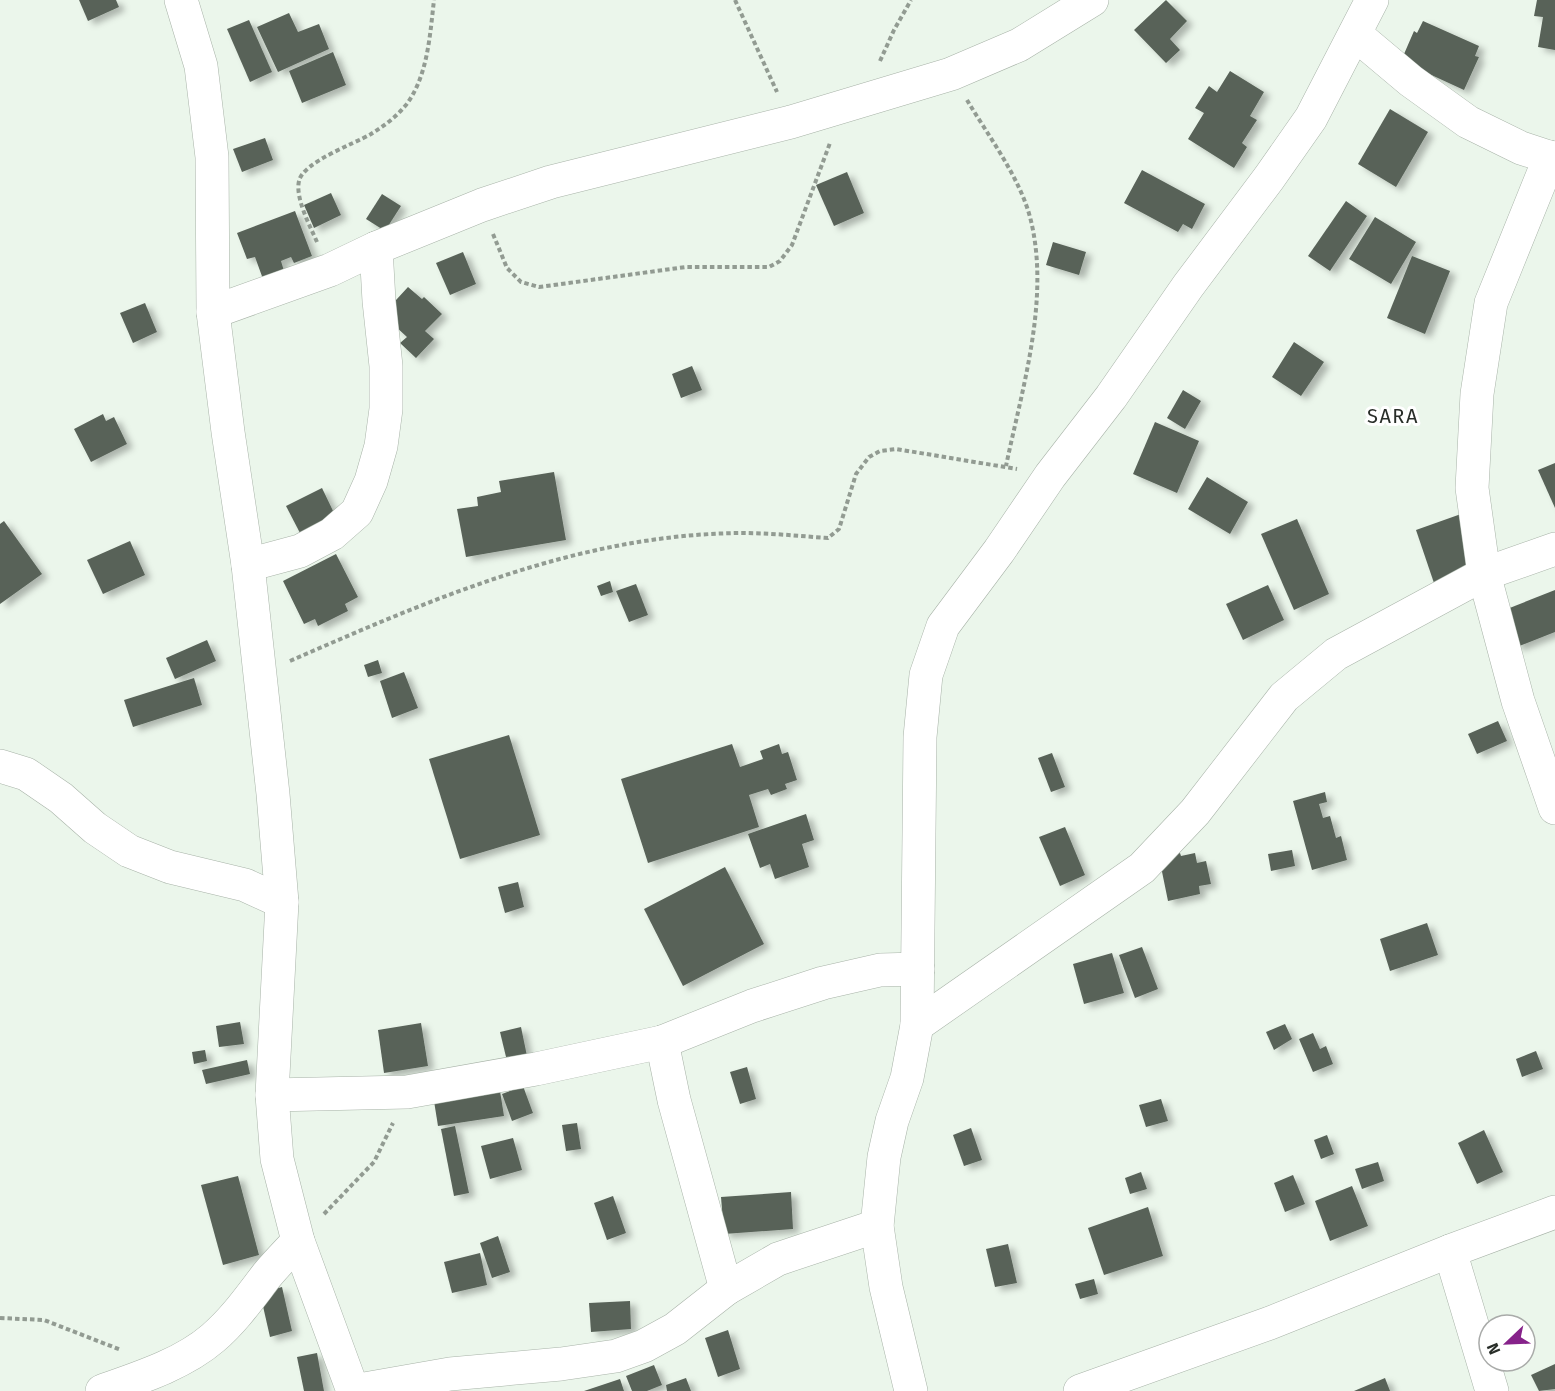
<svg xmlns="http://www.w3.org/2000/svg" width="1555" height="1391" font-family="'Fira Sans',sans-serif">
  <style>
    .building { fill: #586258; filter: url(#shadow) }
    .lines { fill: none; stroke-linecap: round; stroke-linejoin: round }
    .minor-casing { stroke: #a8b3a8; stroke-width: 34 }
    .path { stroke: #929b92; stroke-width: 4; stroke-dasharray: 4.5 3; stroke-linecap: butt }
    .minor { stroke: #fff; stroke-width: 33 }
    .labels { text-anchor: middle; dominant-baseline: central; stroke-width: 6; stroke-linejoin: round; paint-order: stroke }
    .quarter-label { font-size: 20px; letter-spacing: 1.5px; fill: #292e29; stroke: #fff }
  </style>
  <defs>
    <filter id="shadow"><feDropShadow dx="6" dy="4" stdDeviation="3" flood-color="#0004"/></filter>
  </defs>
  <rect width="100%" height="100%" fill="#ebf6eb"/>
  <!-- building -->
  <g class="building">
    <polygon points="79,0 116,0 119,7 88,21"/>
    <polygon points="1166,0 1187,21 1170,39 1180,50 1166,63 1134,30"/>
    <polygon points="1537,0 1555,0 1555,50 1538,47 1543,17 1534,16"/>
    <polygon points="289,13 298,32 319,24 329,49 278,72 257,27"/>
    <polygon points="249,20 272,72 250,82 227,29"/>
    <polygon points="1423,21 1479,46 1475,56 1479,57 1464,90 1401,61 1414,31 1417,33"/>
    <polygon points="333,52 346,85 302,103 289,71"/>
    <polygon points="1230,71 1264,92 1250,116 1257,120 1242,143 1247,147 1234,168 1188,139 1204,113 1195,108 1209,86 1217,92"/>
    <polygon points="1390,109 1428,132 1396,187 1358,164"/>
    <polygon points="265,138 273,160 242,172 233,149"/>
    <polygon points="1142,170 1205,204 1192,229 1183,224 1178,232 1124,203"/>
    <polygon points="847,172 864,213 834,226 816,185"/>
    <polygon points="331,193 341,215 314,228 304,205"/>
    <polygon points="382,194 401,206 385,231 366,219"/>
    <polygon points="1346,201 1367,216 1330,271 1308,256"/>
    <polygon points="295,211 312,256 294,263 291,257 281,261 284,271 263,279 255,257 247,259 237,233"/>
    <polygon points="1375,217 1416,242 1391,284 1349,259"/>
    <polygon points="1053,242 1086,252 1079,275 1046,265"/>
    <polygon points="463,252 476,284 450,295 436,263"/>
    <polygon points="1412,256 1450,271 1425,334 1387,318"/>
    <polygon points="408,287 422,299 424,297 442,314 425,331 434,339 416,358 400,343 407,337 395,326 398,323 385,312"/>
    <polygon points="145,303 157,332 133,343 120,313"/>
    <polygon points="1294,342 1324,362 1301,396 1272,377"/>
    <polygon points="692,366 702,390 681,398 672,374"/>
    <polygon points="1183,390 1201,401 1185,429 1167,418"/>
    <polygon points="103,414 106,421 114,417 127,444 91,462 74,429"/>
    <polygon points="1155,422 1199,441 1177,493 1133,474"/>
    <polygon points="1555,463 1555,508 1538,470"/>
    <polygon points="554,472 566,540 466,557 457,509 478,506 477,497 501,492 499,481"/>
    <polygon points="1207,477 1248,502 1230,534 1188,509"/>
    <polygon points="322,488 335,515 300,533 286,506"/>
    <polygon points="1461,514 1480,570 1435,586 1416,530"/>
    <polygon points="1297,519 1329,594 1294,610 1261,534"/>
    <polygon points="4,521 42,574 0,604 0,524"/>
    <polygon points="130,541 145,575 103,594 87,560"/>
    <polygon points="336,554 358,597 345,604 348,611 318,626 315,619 304,624 283,581"/>
    <polygon points="610,581 613,592 601,596 597,586"/>
    <polygon points="636,584 648,615 629,622 616,591"/>
    <polygon points="1268,585 1284,620 1243,640 1226,604"/>
    <polygon points="1555,590 1555,632 1517,647 1502,611"/>
    <polygon points="207,640 216,661 175,679 166,658"/>
    <polygon points="378,660 382,673 368,677 364,665"/>
    <polygon points="404,672 418,708 392,718 380,681"/>
    <polygon points="194,678 202,705 133,727 124,700"/>
    <polygon points="1498,721 1507,741 1477,754 1468,734"/>
    <polygon points="509,735 540,835 460,859 429,759"/>
    <polygon points="732,744 740,767 763,759 760,751 779,744 782,754 788,752 797,780 785,784 787,789 771,795 768,789 749,795 759,827 648,863 621,779"/>
    <polygon points="1052,753 1065,787 1051,792 1038,758"/>
    <polygon points="1325,792 1327,802 1319,804 1323,818 1330,816 1336,838 1341,836 1347,860 1312,870 1293,801"/>
    <polygon points="806,814 814,840 802,844 809,867 775,879 770,864 760,868 748,834"/>
    <polygon points="1065,827 1085,875 1060,886 1039,837"/>
    <polygon points="1292,850 1295,866 1271,871 1268,854"/>
    <polygon points="1180,853 1181,856 1195,853 1197,863 1206,861 1211,884 1199,886 1200,894 1168,901 1159,857"/>
    <polygon points="725,867 764,944 683,986 644,909"/>
    <polygon points="518,882 524,907 505,913 498,887"/>
    <polygon points="1427,923 1438,955 1390,971 1380,939"/>
    <polygon points="1142,947 1158,989 1135,998 1119,955"/>
    <polygon points="1112,953 1124,993 1084,1004 1073,964"/>
    <polygon points="240,1022 244,1044 219,1047 216,1026"/>
    <polygon points="421,1023 428,1066 384,1073 378,1030"/>
    <polygon points="1285,1024 1292,1039 1274,1050 1266,1032"/>
    <polygon points="521,1027 527,1056 507,1061 500,1032"/>
    <polygon points="1313,1033 1320,1049 1326,1046 1333,1064 1313,1072 1299,1039"/>
    <polygon points="205,1050 207,1061 194,1064 192,1052"/>
    <polygon points="1536,1051 1543,1069 1522,1077 1516,1059"/>
    <polygon points="247,1060 250,1074 206,1084 202,1070"/>
    <polygon points="747,1067 756,1099 740,1104 730,1072"/>
    <polygon points="523,1086 533,1113 512,1121 502,1094"/>
    <polygon points="500,1091 504,1116 438,1126 434,1101"/>
    <polygon points="1161,1099 1168,1121 1146,1127 1139,1105"/>
    <polygon points="577,1123 581,1149 566,1151 562,1125"/>
    <polygon points="455,1126 469,1193 454,1196 441,1129"/>
    <polygon points="971,1128 982,1160 964,1166 953,1135"/>
    <polygon points="1484,1130 1503,1172 1477,1184 1458,1143"/>
    <polygon points="1327,1135 1334,1154 1321,1159 1314,1140"/>
    <polygon points="513,1138 522,1170 490,1179 481,1146"/>
    <polygon points="1378,1162 1384,1181 1362,1189 1355,1169"/>
    <polygon points="1141,1172 1147,1189 1130,1194 1125,1178"/>
    <polygon points="1293,1175 1305,1204 1285,1212 1274,1183"/>
    <polygon points="238,1176 259,1255 223,1265 201,1185"/>
    <polygon points="1352,1186 1368,1226 1330,1241 1315,1201"/>
    <polygon points="791,1192 793,1229 724,1234 721,1197"/>
    <polygon points="613,1196 626,1233 607,1240 594,1203"/>
    <polygon points="1148,1207 1163,1256 1104,1275 1088,1228"/>
    <polygon points="498,1236 510,1272 492,1278 480,1243"/>
    <polygon points="1008,1244 1017,1283 995,1287 986,1249"/>
    <polygon points="480,1253 487,1285 452,1293 444,1262"/>
    <polygon points="1094,1279 1098,1294 1080,1299 1075,1284"/>
    <polygon points="282,1287 292,1331 270,1337 260,1293"/>
    <polygon points="630,1301 631,1329 591,1332 589,1303"/>
    <polygon points="728,1330 740,1369 718,1377 705,1338"/>
    <polygon points="317,1353 324,1391 304,1391 297,1357"/>
    <polygon points="1555,1364 1555,1389 1539,1391 1531,1375"/>
    <polygon points="654,1365 662,1385 647,1391 632,1391 626,1376"/>
    <polygon points="686,1378 691,1391 667,1391 666,1385"/>
    <polygon points="1385,1378 1390,1391 1354,1391"/>
    <polygon points="620,1379 624,1391 584,1391"/>
  </g>
  <g class="lines">
    <!-- minor casing -->
    <g class="minor-casing">
      <g id="minor">
        <polyline points="181,0 201,66 212,157 213,312 228,432 248,565 273,794 282,902 272,1095 277,1159 298,1241 353,1391"/>
        <polyline points="1355,34 1411,81 1468,122 1521,148 1555,159"/>
        <polyline points="1550,157 1491,303 1477,394 1472,488 1484,574 1518,701 1555,808"/>
        <polyline points="213,312 330,270 376,248 482,205 551,182 791,122 951,74 1019,45 1092,0"/>
        <polyline points="248,565 300,551 332,534 357,512 371,481 381,446 386,409 386,366 379,301 376,248"/>
        <polyline points="0,766 26,774 61,798 95,828 129,851 170,867 245,885 282,902"/>
        <polyline points="917,1025 1142,868 1195,812 1284,697 1336,654 1484,574 1555,549"/>
        <polyline points="662,1042 674,1100 726,1289"/>
        <polyline points="272,1095 407,1092 536,1069 662,1042 752,1006 823,983 880,970 918,969"/>
        <polyline points="1450,1251 1492,1391"/>
        <path d="M102 1391C139 1378 183 1364 213 1338 235 1319 250 1297 267 1275 277 1263 288 1252 298 1241"/>
        <polyline points="353,1391 450,1374 561,1364 616,1356 644,1346 675,1329 726,1289 778,1259 877,1226"/>
        <polyline points="911,1391 886,1287 877,1226 884,1157 892,1121 907,1078 917,1025 920,737 926,675 943,626 999,551 1050,476 1111,397 1188,286 1269,178 1311,118 1372,0"/>
        <polyline points="1080,1391 1270,1323 1450,1251 1555,1212"/>
      </g>
    </g>
    <!-- path -->
    <g class="path">
      <polyline points="735,0 777,92"/>
      <polyline points="880,61 894,30 911,0"/>
      <path d="M967 100C989 137 1021 179 1031 221 1050 300 1022 389 1006 466"/>
      <polyline points="493,234 507,268 521,282 539,287 686,267 769,267 780,261 792,245 830,143"/>
      <path d="M317 242C310 226 295 198 299 181 303 162 354 144 371 134 384 126 396 117 406 105 428 76 430 34 434 0"/>
      <path d="M290 661C434 598 581 534 742 533 770 533 799 536 828 538L839 529 856 474 869 457 880 451 896 449 1017 469"/>
      <polyline points="324,1214 374,1162 393,1123"/>
      <polyline points="0,1318 44,1320 121,1350"/>
    </g>
    <!-- minor -->
    <use href="#minor" class="minor"/>
  </g>
  <g class="labels">
    <!-- quarter labels -->
    <g class="quarter-label">
      <text x="1393" y="416">SARA</text>
    </g>
  </g>
  <!-- north arrow -->
  <g transform="translate(1507 1343) rotate(247)"><circle r="28" fill="#ffffff" stroke="#a9aba9" stroke-width="1.5"/>
  <path d="M0-4.5L10 22L0 15L-10 22Z" fill="#86228a"/>
  <text y="-9" font-size="16" font-weight="bold" text-anchor="middle" fill="#292e29">N</text>
  </g>
</svg>
